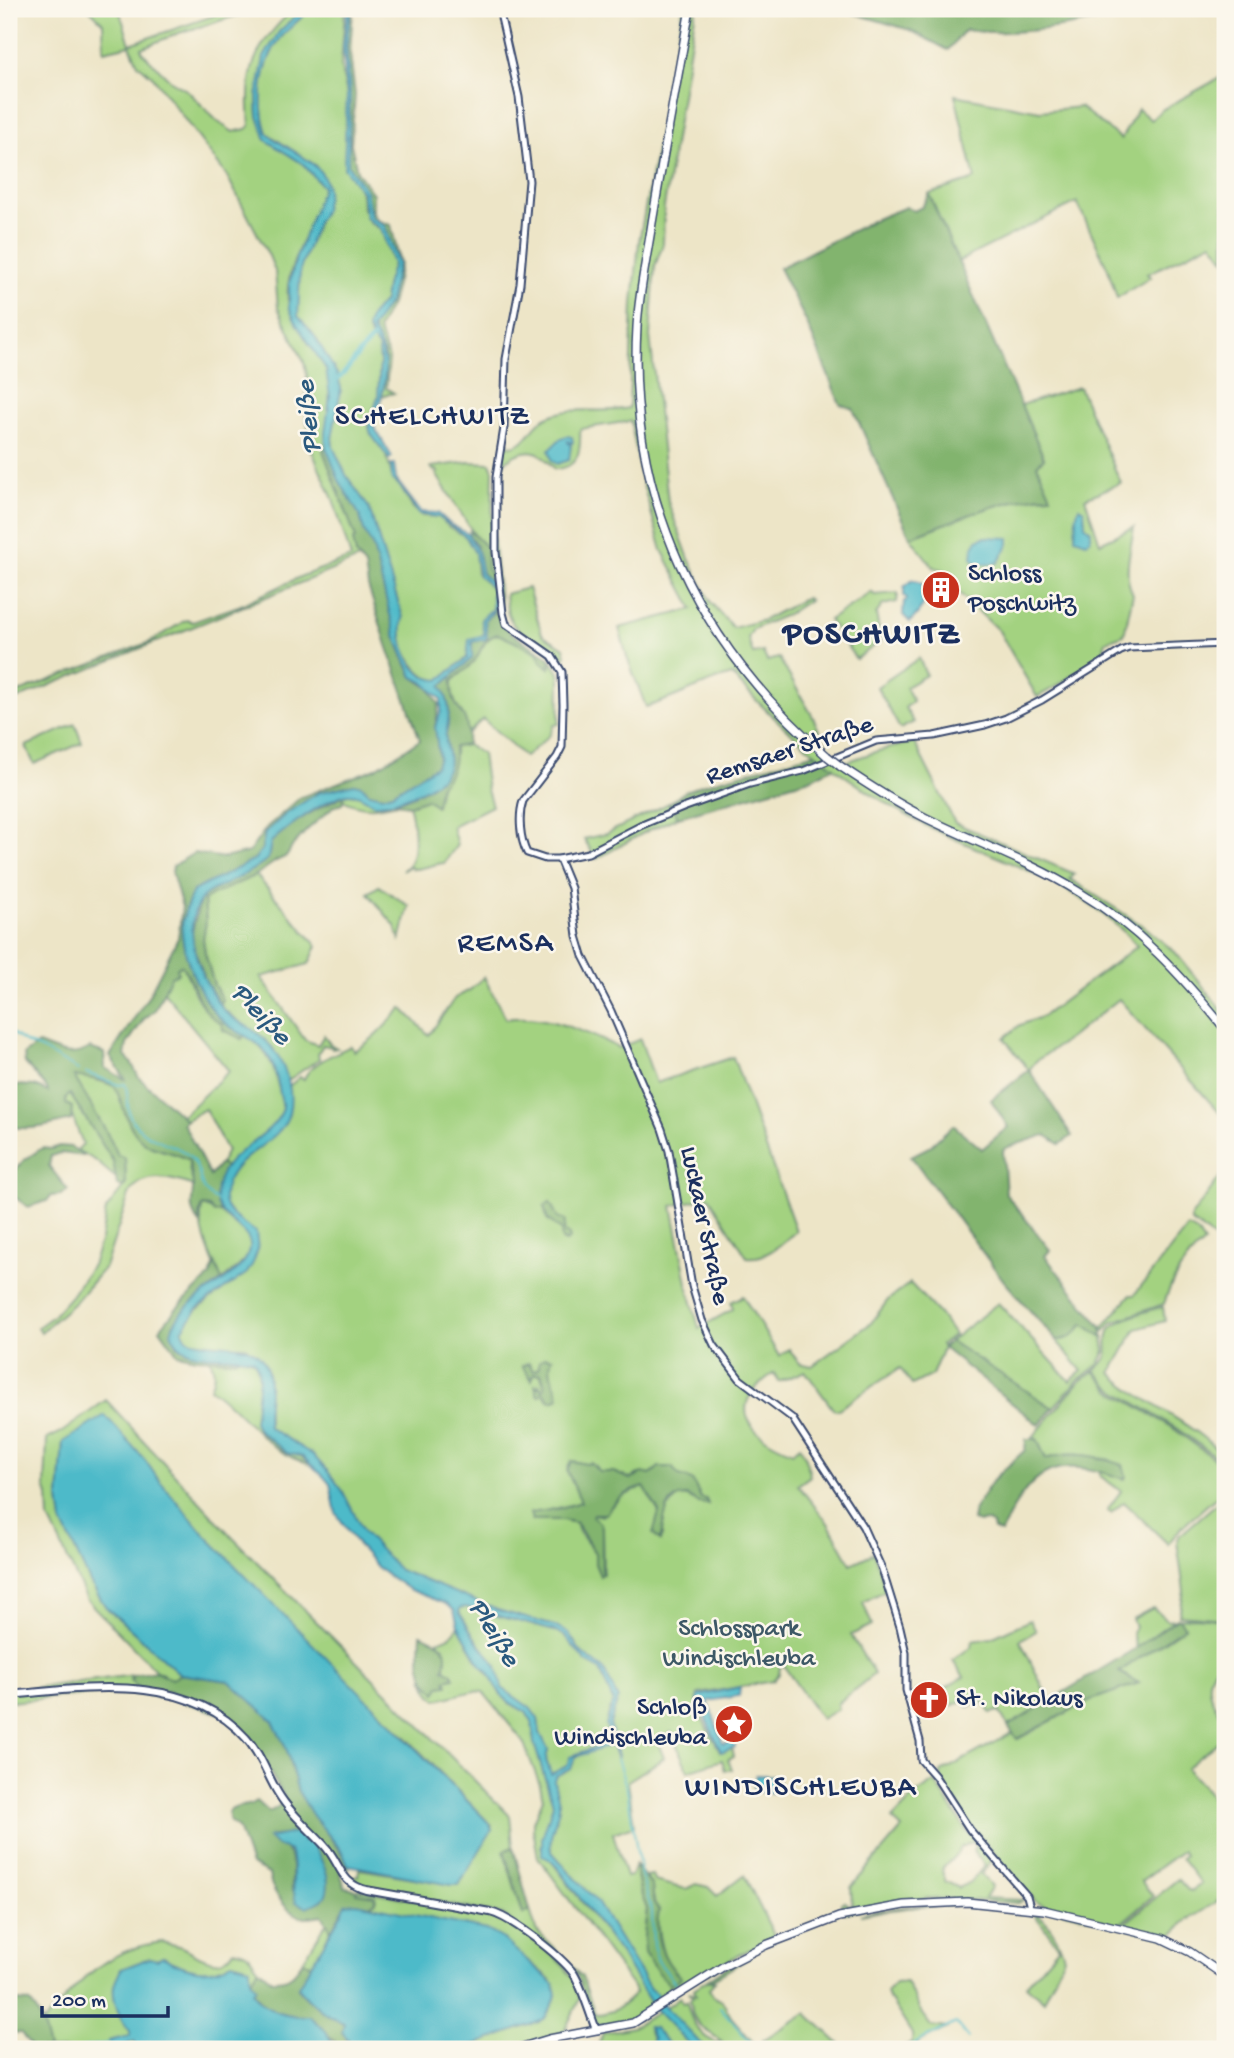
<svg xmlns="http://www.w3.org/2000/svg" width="1234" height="2058" font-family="'Gochi Hand',sans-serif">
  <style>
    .green { fill: #a3d280; stroke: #5f806f; stroke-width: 2; fill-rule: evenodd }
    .forest { fill: #82b46e; stroke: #4e7266; stroke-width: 2; fill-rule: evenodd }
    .water { fill: #4ebac9; stroke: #347494; stroke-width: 2 }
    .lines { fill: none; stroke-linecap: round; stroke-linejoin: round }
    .stream { stroke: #4ebac9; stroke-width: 2 }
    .canal { stroke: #4ebac9; stroke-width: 4.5 }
    .tertiary-casing { stroke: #3a4a6e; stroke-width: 9 }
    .secondary-casing { stroke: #3a4a6e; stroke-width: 10 }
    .primary-casing { stroke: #3a4a6e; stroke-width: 10 }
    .trunk-casing { stroke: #3a4a6e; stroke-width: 10 }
    .tertiary { stroke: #fff; stroke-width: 5 }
    .secondary { stroke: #fff; stroke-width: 6 }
    .primary { stroke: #fff; stroke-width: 7 }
    .trunk { stroke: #fff; stroke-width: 7 }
    .trunk-bridge-casing { stroke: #3a4a6e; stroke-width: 10; stroke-linecap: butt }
    .trunk-bridge { stroke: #fff; stroke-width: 7 }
    .labels { text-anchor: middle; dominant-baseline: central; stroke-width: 5; stroke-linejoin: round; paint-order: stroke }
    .poi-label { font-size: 26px; fill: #1b2f5e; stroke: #fbf7ec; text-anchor: start }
    .street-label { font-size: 26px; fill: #1b2f5e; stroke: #fbf7ec }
    .park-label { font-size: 26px; fill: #3d5866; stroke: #fbf7ec }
    .water-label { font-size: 28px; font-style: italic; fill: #2a597e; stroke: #fbf7ec }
    .quarter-label { font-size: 30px; letter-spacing: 2px; fill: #1b2f5e; stroke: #fbf7ec }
    .district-label { font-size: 33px; font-weight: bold; letter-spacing: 2px; fill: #1b2f5e; stroke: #fbf7ec }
  </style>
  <rect width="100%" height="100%" fill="#fbf7ec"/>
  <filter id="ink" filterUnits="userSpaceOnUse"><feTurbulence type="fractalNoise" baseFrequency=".0143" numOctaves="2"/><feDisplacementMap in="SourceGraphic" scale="14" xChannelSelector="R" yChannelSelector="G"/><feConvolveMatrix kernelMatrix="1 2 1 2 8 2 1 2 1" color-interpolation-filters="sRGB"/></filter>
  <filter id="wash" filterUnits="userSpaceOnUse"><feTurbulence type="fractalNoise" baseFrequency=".00686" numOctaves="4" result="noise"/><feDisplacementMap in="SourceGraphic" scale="28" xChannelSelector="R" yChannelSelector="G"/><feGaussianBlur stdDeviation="1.57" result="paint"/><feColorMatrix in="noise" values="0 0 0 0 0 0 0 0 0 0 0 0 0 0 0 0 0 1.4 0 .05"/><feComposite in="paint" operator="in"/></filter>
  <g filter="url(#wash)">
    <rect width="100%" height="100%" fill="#ede5c7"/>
    <!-- green -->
    <g class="green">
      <path d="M89 9H119L130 44 234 9H259L179 33 141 48 143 53 171 81 188 91 217 121 233 132 246 129 250 126C245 70 253 46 294 9H303L279 32 264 57 257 97 258 116 266 140 303 164 323 187C316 221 283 266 288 301 290 310 303 336 309 344 316 353 324 361 327 372 334 397 324 422 326 447L323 451 356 538 353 540 359 559 9 702V696L150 642 186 620 193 622 241 605 302 576 351 558 333 499 311 449 306 411 307 375 304 362 278 308 275 271 269 256 227 176 153 77 138 64 130 45 104 51 103 23Z"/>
      <path d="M311 9H345L341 65 347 95 344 168 360 188 363 209 370 223 381 229 393 264 386 286 384 301 370 317 368 332 379 349 380 362 378 397 369 426 371 434 386 455 394 482 399 485 412 507 422 516 439 517 449 527 466 537 475 553 477 573 492 588V609C479 622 484 619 484 635L469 656 439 680C420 680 403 652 401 635 400 629 401 624 403 618L369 508 346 475 333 447 332 438 341 388 337 374 314 335 298 316 300 270 327 196 315 165 267 133C257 105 261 63 280 39 288 28 301 18 311 9Z"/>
      <path d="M683 9H696L664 207 663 244 655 266 650 336 668 502 689 559 711 603 733 628 764 620 806 598 809 600 786 615 753 629 748 638 753 654 763 652 767 661 779 658 813 717 827 749 846 762 878 751 914 742 955 823 1075 874 1070 879 1146 928 1175 952 1225 1014V1119L1119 999 1070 1038 1036 1061 1029 1070 1004 1038 1020 1025 1043 1016 1137 946C1083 882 997 861 925 825 852 787 787 735 732 675 702 683 676 698 646 707L627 657 619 628 693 609 662 550 640 474 631 421 580 429C581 449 580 468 555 469 550 464 543 456 538 453 525 447 509 457 501 466L506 441 509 446C528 446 531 424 547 417 576 404 598 415 629 408L633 303 639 241Z"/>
      <polygon points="1225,75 1225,260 1212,242 1147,274 1151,277 1117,298 1108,269 1077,202 957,262 929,194 975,179 955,95 1040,111 1080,107 1121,139 1138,109 1151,120 1163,109"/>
      <polygon points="397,280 391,304 378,329 389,359 386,388 394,393 382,396 385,356 372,327 389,302 392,283"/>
      <path d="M1079 387 1121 483 1085 498 1100 543 1134 527C1131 549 1122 574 1133 594L1124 635 1106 641 1102 655 1054 688 1037 697 999 631 955 589 947 571 933 567 910 537C953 522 1005 497 1050 496L1037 465 1044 458 1021 405Z"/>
      <polygon points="469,462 490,463 493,470 492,526 498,583 487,569 479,542 436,474 438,473 437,470 434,471 431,467"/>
      <path d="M528 588 542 634 564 648 566 655 564 658H558C531 628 508 643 505 594Z"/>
      <polygon points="872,592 874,595 898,593 897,602 883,605 876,614 881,641 856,659 829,620"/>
      <path d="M498 634 538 652 541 661 550 668 551 660 559 673 560 681 559 724 554 725 550 735 525 757 483 719 468 733C463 714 450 702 452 681 459 674 470 668 475 660 482 650 483 638 498 634Z"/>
      <polygon points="919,658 926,675 906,687 913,701 905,708 914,722 900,729 877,687"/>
      <polygon points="75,724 82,743 34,764 26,746"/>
      <path d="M467 745 482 754 487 790 492 806 452 826 457 845 444 863C433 864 424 869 413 869L410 866 402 871C405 868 408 866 410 862 417 850 413 817 409 805L427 799 435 805 440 785 454 747Z"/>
      <path d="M349 794 362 796 383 805 397 803C377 808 361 810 343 800L344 795Z"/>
      <polygon points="669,803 678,817 647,831 596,859 584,839 606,834"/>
      <polygon points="256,875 317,946 309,964 261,977 305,1040 318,1045 324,1035 330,1044 337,1048 332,1049 332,1047 323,1045 318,1053 319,1059 287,1081 272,1047 222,1008 220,1004 222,999 214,985 205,953 203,939 206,922 204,901 210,896"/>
      <polygon points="379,886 409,906 400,940 395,926 368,893"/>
      <path d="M181 965C189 974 190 985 196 996 206 1015 224 1026 241 1039L245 1034C263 1047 273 1061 277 1082 279 1090 283 1101 283 1109 281 1127 237 1150 226 1167L220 1164 227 1151 205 1109 186 1120 179 1116 185 1113 229 1071 163 991 171 975Z"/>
      <path d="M484 977 506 1019C543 1013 587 1032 619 1048L640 1039 656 1083 733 1057 796 1231C782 1243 766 1260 747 1257L709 1197 672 1206 688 1288 699 1328 733 1309 731 1302 743 1296 779 1356 789 1349 799 1363 812 1366 871 1323 888 1300 910 1283 939 1314 954 1335 941 1345 943 1348 932 1375 912 1385 900 1368 837 1410 833 1409 805 1371 779 1382 774 1373C724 1406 748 1435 793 1452L800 1446 806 1458 810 1476 798 1485 828 1523 851 1564 874 1553 886 1590 863 1602 872 1625 851 1635 874 1674 837 1704 838 1709 821 1719 781 1662 779 1674 773 1681 698 1694C694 1711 712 1735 720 1751L732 1747 734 1756 728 1759 732 1769 725 1771 722 1760 688 1771 671 1732 658 1743 664 1758 628 1781 634 1826 613 1833 626 1877 631 1876 635 1865 640 1891 647 1909 644 1936 645 1953 661 1976 676 1975C650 1943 663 1911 646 1876L652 1875 654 1881 686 1889 696 1884 708 1887 717 1896 744 1875 775 1937 731 1959 676 1992 670 1985 668 1987 673 1995 661 2003 650 1989 597 1902 551 1851C548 1834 557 1822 559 1807 560 1799 554 1788 554 1779L557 1775 571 1769 575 1757 608 1746 607 1742 576 1754 567 1766 551 1775 546 1759 548 1749 540 1733 538 1719 530 1708 502 1688C498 1668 489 1658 478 1642 471 1632 466 1622 459 1612L460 1607H466L558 1632 565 1636 586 1662 600 1670 613 1701 608 1716 607 1732 617 1759 610 1724 618 1699 604 1670 581 1652 574 1641 558 1627 497 1610 399 1570 364 1533 342 1490 329 1473 313 1455 268 1427V1371L246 1346 210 1345 187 1340 182 1330C200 1295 248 1286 258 1249L224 1204C218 1145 297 1155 288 1087L300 1077 304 1079C309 1064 336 1053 351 1046L354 1051C373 1041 387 1024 402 1008L429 1035 455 998 470 990ZM525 1363 531 1366 532 1371 549 1363V1370L559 1397 550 1400 543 1392 541 1393 539 1385 543 1389 545 1387 540 1373 534 1374ZM571 1461 596 1466 599 1472H613L630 1479 638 1474 650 1475 655 1470C674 1475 695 1476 701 1499L680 1496C667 1505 660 1520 662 1535L656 1529 659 1512 644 1487 621 1497 602 1516 593 1514 591 1517 601 1524 602 1528 603 1574 600 1575 595 1553 579 1532 576 1523 563 1520H532L546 1511 582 1502 567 1471Z"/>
      <path d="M73 1076C84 1076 105 1082 116 1087 124 1107 129 1137 152 1147 165 1152 177 1153 189 1160V1169L194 1186C172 1178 145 1171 130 1192L105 1267 75 1302 41 1332 38 1327 53 1316 71 1296 92 1265 101 1239 106 1210 126 1184 125 1158 118 1156 107 1133Z"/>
      <polygon points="70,1094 113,1161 117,1179 96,1161 77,1150 83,1144 71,1113 72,1107 66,1104 66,1097"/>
      <path d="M1225 1170V1204L1220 1211 1222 1239C1208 1240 1203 1227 1191 1222V1217Z"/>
      <path d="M203 1206 219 1213 221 1212C228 1222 239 1226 247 1235 261 1253 233 1271 222 1280 213 1263 195 1223 203 1206Z"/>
      <path d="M1188 1227 1197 1232 1204 1243C1185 1258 1171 1281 1164 1304L1112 1322 1104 1331 1102 1328 1130 1295H1134Z"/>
      <path d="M998 1303 1070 1381 1082 1371 1056 1340C1070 1340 1075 1335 1083 1324L1103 1337 1105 1351 1099 1364 1077 1381 1053 1408 950 1341Z"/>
      <path d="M1163 1307 1165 1321 1136 1329 1111 1373C1145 1405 1191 1421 1222 1455H1225V1489L1180 1529 1168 1544 1124 1502 1111 1513 1107 1510 1121 1491 1099 1475 1100 1472 1124 1478 1110 1460C1089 1455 1067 1451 1046 1459L1037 1439 1032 1438 1076 1385 1094 1371 1110 1390 1170 1426 1216 1460V1457L1176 1428 1108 1386 1095 1370C1116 1353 1103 1348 1109 1331 1113 1321 1152 1309 1163 1307Z"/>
      <path d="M239 1357 254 1360C264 1378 257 1402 254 1422L312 1465C265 1453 247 1414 210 1388 215 1377 215 1370 210 1359L235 1360Z"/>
      <path d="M106 1400 233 1538 510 1816 513 1847 504 1851 523 1914 530 1910 536 1930 582 1977 595 2014C613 2014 623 2006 635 1993L633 1987 538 1857 533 1829V1822L543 1799 540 1785 523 1741 483 1692 474 1691 437 1700 430 1694 423 1677 429 1686H440L446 1680 444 1647 437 1641C447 1638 455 1635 458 1625L478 1662 494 1680 499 1692 509 1703 526 1712 532 1722 534 1743 553 1804 541 1847 622 1956 654 2008 637 2019 600 2026 593 2019 577 1975 503 1915 360 1887 349 1879 358 1876 359 1869 456 1885 492 1826 407 1738 340 1674 203 1533 158 1479 145 1460 105 1416 63 1442 59 1498 62 1522 91 1584 106 1607 180 1674 172 1679 156 1671 87 1600 49 1519 48 1496 45 1486 47 1439 62 1432Z"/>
      <polygon points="1225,1496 1225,1619 1179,1615 1184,1591 1177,1541 1179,1536"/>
      <path d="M1153 1608 1167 1620 1195 1617 1225 1620V1664L1217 1665C1201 1683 1211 1703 1225 1719V1736L1186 1768 1207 1791 1225 1821V1877L1221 1899 1185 1922 1169 1938 1126 1927 1124 1924 1178 1879 1188 1890 1192 1891 1201 1884 1181 1858 1185 1855 1182 1851 1141 1881 1153 1896 1119 1925 1050 1908 1036 1902 967 1822 941 1779V1772L1012 1733 1018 1739 1086 1702 1138 1683 1119 1672 1185 1627 1177 1618 1136 1648 1132 1632 1135 1627 1132 1619Z"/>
      <polygon points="1030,1620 1036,1631 1020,1640 1050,1702 1008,1726 999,1711 990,1713 982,1699 968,1707 964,1700 918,1721 913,1695 915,1695 915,1692 927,1687 945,1688 964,1677 953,1660 971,1647 972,1641 991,1638"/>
      <path d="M134 1675 131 1677 137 1687C166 1689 198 1699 222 1714 207 1710 192 1704 176 1700 122 1687 63 1697 9 1702V1691Z"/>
      <path d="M935 1782 966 1830 992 1860 981 1874 992 1886 985 1898 1023 1900 1018 1903 929 1898 845 1913 841 1909V1903L844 1901 849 1905H852L851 1887 902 1828 892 1819 914 1796ZM973 1842 975 1845 973 1851 985 1865 971 1882 959 1888 945 1881 942 1869 958 1853 961 1847Z"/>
      <path d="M356 1889 488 1914C511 1921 558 1956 572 1977 577 1983 578 1991 580 1998L564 2032 507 2049H462L544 2020 556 1995 550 1979 502 1939 487 1930 368 1906 376 1902 375 1896 357 1893Z"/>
      <path d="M972 1904 1032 1910C1047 1918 1060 1941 1064 1957L1044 2001 1026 1985 1059 1947 1034 1914C978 1901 917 1904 860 1915 896 1905 935 1905 972 1904Z"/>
      <polygon points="327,1922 331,1930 312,1965 303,1961"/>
      <path d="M162 1942C167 1944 174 1944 179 1946 197 1953 218 1974 234 1950 248 1949 251 1960 259 1969L250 1980V1967L232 1962C207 1977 187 1970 163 1957L157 1960 150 1958 121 1969 115 2000 131 2034 130 2036 109 2041 126 2044 135 2041 138 2046 136 2049H49L42 2024C82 1981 100 1951 162 1942Z"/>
      <path d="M750 1957 710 1981H715L709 1989 714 1997 723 2002 731 2017 758 2048 762 2046 763 2040 806 2013 845 2049H728C721 2035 701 2033 694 2017 691 2012 692 2005 690 1999L693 1997 689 1992 696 1995 694 1989 727 1967Z"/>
      <polygon points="906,1982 922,2014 931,2026 947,2028 919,2042 916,2049 899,2049 912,2042 912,2034 892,2002 888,1999 886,1992 895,1983"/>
      <path d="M680 1997 683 2003 687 2001C690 2021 700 2039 721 2044L723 2049H706L665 2008Z"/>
      <polygon points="659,2012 689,2044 698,2049 673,2049 654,2028 648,2030 653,2039 651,2043 645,2045 636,2043 626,2049 604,2049 602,2047 596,2049 603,2033 632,2027"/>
    </g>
    <!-- forest -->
    <g class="forest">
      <polygon points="351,9 353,9 350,53 355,95 351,144 357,171 373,194 373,212 377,220 391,225 400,263 397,280 392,283 396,274 397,259 385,226 371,217 364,188 350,171 348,165 350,95 347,66 347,35"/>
      <path d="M839 9H1154C1135 15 1115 18 1095 21 1052 29 1009 36 965 30L948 50 910 30Z"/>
      <path d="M929 194 1044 458 1037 465 1051 496C1010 495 949 523 910 537L853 409 840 404 806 321 779 268 876 219 906 207 914 211 922 207Z"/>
      <path d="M326 447 339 480 360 516 364 531 373 547 396 638 404 658 413 677 429 688 439 704 435 727 439 757 436 766 392 793 382 796 369 793 362 786 354 784 318 793 287 813 265 833 262 849 254 860 193 891C188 903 183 914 182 927 181 954 202 1001 222 1020 228 1026 238 1030 245 1034L242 1039 223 1030 222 1024C196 1010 197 983 181 965L177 968 178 974 171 976 155 1010 144 1019 127 1044 125 1056 131 1062 139 1078 186 1120 183 1123 210 1176 220 1164 226 1167C219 1181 212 1197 221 1212L214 1213 209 1207 203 1206 199 1214 200 1224C186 1206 194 1203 193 1184 193 1176 189 1169 189 1160 177 1153 165 1152 152 1147 128 1137 125 1108 115 1087L104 1081 74 1076 107 1133 118 1155 125 1158 126 1184 121 1187 117 1185 113 1161 70 1094 66 1098V1104L72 1107 71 1120C51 1125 29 1132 9 1126V1078L15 1085 35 1086 48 1092 47 1088 25 1063 24 1054 38 1044C59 1051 69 1060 90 1048L104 1053 105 1068 126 1080 110 1056 148 997 178 938 182 907 172 873 173 866 194 853 224 858 249 852 267 827 301 797 376 768 420 740 387 645 368 586 365 566 356 555 353 540 356 538 323 450Z"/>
      <path d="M469 530 486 547 487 569 498 583 502 623 511 633 547 656 551 660 550 668 541 661 537 652 498 634C483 638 482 650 475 660 470 668 459 674 452 681 451 699 456 705 464 717 469 725 467 737 467 745L454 747C455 762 451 776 440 785L436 806 427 799 409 805 394 803C411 797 442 785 448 766 451 756 444 744 446 734 450 714 451 704 441 686L472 658V642L487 637 485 620 493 614 496 605 495 588 481 572 476 545 468 534 470 532Z"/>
      <polygon points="815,753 834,767 810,779 678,817 669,803 686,791 701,785"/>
      <path d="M344 795 342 804 333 807 307 830 293 845 287 856 276 861 256 875 210 896 204 901 206 922 203 939 205 953 214 985 222 999 220 1004 206 982 193 945 192 932 200 901 207 893 250 871 268 859C270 854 269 846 271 842 279 828 329 803 344 795Z"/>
      <path d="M1029 1070 1072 1136 1060 1144 1045 1135 1005 1148 1003 1151 1006 1194 1050 1250 1045 1256 1102 1328 1103 1337 1083 1324C1075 1335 1070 1340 1056 1340L1004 1281 911 1156 929 1147 953 1125 982 1149 1008 1127 991 1100Z"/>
      <polygon points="60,1146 71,1147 85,1156 60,1153 51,1156 49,1166 68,1190 61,1195 51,1196 47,1201 28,1207 9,1193 11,1182 10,1176 23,1161 42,1148 51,1149"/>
      <polygon points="550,1202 558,1218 565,1220 564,1231 569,1235 570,1239 566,1242 562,1240 561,1230 547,1219 544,1206"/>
      <polygon points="215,1263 222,1280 191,1304 173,1325 177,1345 188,1352 239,1357 235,1360 196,1358 178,1354 160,1329 176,1309 210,1276"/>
      <polygon points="950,1341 1053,1408 1039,1425 943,1348"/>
      <path d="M545 1357 553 1358C545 1369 556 1384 559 1397L556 1400H550L543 1392 539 1396 537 1394 535 1385 543 1389 545 1387 541 1373 534 1374 532 1380 522 1366 529 1363 533 1371 539 1368V1361Z"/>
      <path d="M1026 1439H1037L1046 1459C1072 1450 1098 1456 1123 1465L1126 1476 1124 1479C1054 1455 1031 1467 1001 1533L994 1530 993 1525 987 1521 980 1522 972 1520 974 1509 994 1479 1025 1450Z"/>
      <path d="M571 1461 587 1464 591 1463 599 1472H613L630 1479 643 1473 650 1475 659 1467H672L679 1476 692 1480 701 1498 706 1499 708 1504 699 1503 686 1496C662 1496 665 1525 660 1541L653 1534 659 1512 644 1487C627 1492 615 1498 606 1514H593L592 1517 601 1524 602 1528V1574L600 1576 595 1564V1553L576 1523 563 1520H532L530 1513 562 1508 581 1502 567 1471Z"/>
      <polygon points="1178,1618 1185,1627 1119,1672 1139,1683 1086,1702 1017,1739 1008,1726 1136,1648"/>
      <path d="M421 1634C441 1643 451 1646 444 1669L452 1673 454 1678 446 1680 448 1685 440 1686 436 1693C418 1675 419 1659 421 1634Z"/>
      <path d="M156 1671 172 1679 180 1674 229 1681 274 1721 286 1748 298 1791 347 1862 348 1869 340 1872 345 1887 356 1889 357 1893 375 1896 376 1902 368 1906 346 1904 331 1930 322 1915C314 1916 307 1919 299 1916 285 1911 270 1888 269 1874L251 1865 238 1828 230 1822 228 1812C236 1804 247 1808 257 1801L269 1812 278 1807 284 1796C271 1777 262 1754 248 1736 224 1705 174 1689 137 1687L130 1680 134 1675ZM291 1835 304 1841 309 1840 319 1859 316 1903 292 1890C291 1857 298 1858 271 1836Z"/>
      <polygon points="513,1847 530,1910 523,1914 504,1851"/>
      <path d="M635 1865 652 1886 654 1904 659 1910C653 1938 664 1961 681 1978L670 1985 661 1976 645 1953 644 1936 647 1909 640 1891Z"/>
      <path d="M303 1961 312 1965 298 1988C311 2003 326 2016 345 2023L342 2032 353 2046 351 2049 341 2048 309 2016C283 2017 256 2009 250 1980L259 1969 272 1980C289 1981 294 1975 303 1961Z"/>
      <path d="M15 2001 29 2002C43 2015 44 2031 49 2049H32L21 2033 9 2032V2010Z"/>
    </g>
    <!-- water -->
    <g class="water">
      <path d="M303 9H311C301 18 288 28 280 39 261 63 257 105 267 133 287 153 335 162 326 200 325 207 324 214 318 220L300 270 298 316 314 335 337 374 341 388 332 438 333 447 346 475 369 508 403 618C397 642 412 680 439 680L467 658 469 639 484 635 481 619 492 609V588L479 576 475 553 466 537 438 517 419 514 399 485 392 480 391 465 394 464 396 479 421 512 438 513 450 524 468 534 478 552 482 574 495 585C497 603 498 607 485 620L487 637 485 639 472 642V658L441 686C451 703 450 714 446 733 444 744 451 755 448 766 442 787 394 805 373 804 365 799 358 793 348 794 329 796 285 829 271 842L268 859C257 867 245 875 232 881 223 886 211 889 204 896 177 925 202 983 223 1009 231 1019 243 1023 253 1030 278 1046 296 1083 289 1113 281 1144 240 1150 227 1183 216 1211 236 1218 256 1232L258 1249 253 1263 247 1273 199 1307 182 1330 187 1339C219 1351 267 1332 269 1383 270 1397 265 1413 268 1427L313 1455 329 1473 342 1490 364 1533 399 1570 497 1610 558 1627 568 1633 581 1652 604 1670 618 1699 610 1724 618 1756 617 1759 606 1725 613 1701 600 1670 586 1662 565 1636 558 1632 466 1607 460 1608 459 1612 476 1640 497 1666 502 1688 530 1708 538 1719 540 1733 548 1749 546 1760 551 1774 567 1766 570 1757 608 1742 609 1746 575 1757 571 1769 557 1775 554 1779C554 1788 560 1799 559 1806 557 1822 548 1834 551 1851L597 1902 650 1989 657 1994V1998L706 2049H698L689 2044 654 2008 622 1956 558 1868 550 1860 542 1855V1838L553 1804 534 1743 532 1722 526 1712C514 1705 506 1702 498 1690 491 1681 492 1671 481 1666L458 1625 454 1610 444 1603 408 1589 379 1569 358 1545 336 1513 330 1484 324 1477 303 1457 287 1453 258 1430 254 1422 259 1378 258 1368 254 1360C227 1351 181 1366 171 1332 182 1295 230 1287 247 1257 263 1230 216 1224 216 1196 217 1149 268 1145 283 1109 280 1094 278 1076 271 1061 260 1038 238 1036 222 1020 202 1002 181 954 182 927 183 914 188 903 193 891L254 860 262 849 265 833 287 813 318 793 354 784 362 786 369 793 382 796 392 793 436 766 439 757 435 727 441 711V699L423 682 413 677 396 638 373 547 364 531 360 516 339 480 326 447 325 432 330 397 326 369 297 325 289 308V284L296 258 323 187 303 164 266 140 258 116 257 97 264 57 279 32Z"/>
      <path d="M348 9H351L346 46 350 95 348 165 366 191 371 217 385 226 398 263 389 302 372 329C387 355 388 369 381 399 379 408 374 416 373 425L392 457 389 459 371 434 369 426 378 397 380 362 379 349 367 328 370 317 384 301 387 282 393 264 381 229 366 218 362 192 344 168 347 95 343 46Z"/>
      <polygon points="567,436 572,437 573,442 572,443 567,441 571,445 569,460 557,464 552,461 549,450 559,440"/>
      <polygon points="1079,507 1084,510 1085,525 1091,531 1090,539 1086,542 1075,538 1076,517"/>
      <polygon points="984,537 1009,538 1009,544 998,563 978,564 972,558 973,547 977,540"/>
      <path d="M913 580 923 584C929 601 921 611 910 622L903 615 904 601H906L907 598 904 596V587Z"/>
      <polygon points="105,1415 145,1460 158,1479 203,1533 489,1823 492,1830 459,1885 451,1885 348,1865 341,1850 313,1816 298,1791 286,1748 273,1721 229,1681 180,1674 106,1607 91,1584 62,1522 59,1498 63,1442"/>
      <polygon points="740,1687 739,1696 708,1701 723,1744 734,1741 735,1747 721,1752 699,1704 698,1696"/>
      <path d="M756 1775 775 1776 779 1783 777 1790C771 1795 759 1793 753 1788Z"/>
      <path d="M297 1832 304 1841 309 1840C320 1855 336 1883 323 1899 319 1903 311 1905 306 1907L296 1902C290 1885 296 1864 290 1851L275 1845 268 1838Z"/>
      <path d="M357 1903 487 1930 502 1938 554 1984 556 1995 554 2002 544 2020 462 2049H356L342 2032 344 2023C325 2016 311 2003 298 1987L343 1911 345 1904Z"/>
      <path d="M163 1957C187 1970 207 1977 232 1962L250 1967V1980L256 1987 253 1992C264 2011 289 2017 309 2016L326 2031 335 2049H136L137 2046 134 2041 122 2047H111L109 2041 130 2036V2030C120 2022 112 1999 114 1986 115 1981 119 1974 121 1969L150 1958 157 1960Z"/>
      <polygon points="648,2027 654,2028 673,2049 626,2049 636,2043 645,2045 651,2043 653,2039"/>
    </g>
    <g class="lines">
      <!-- stream -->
      <g class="stream">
        <polyline points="9,1031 26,1043 43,1050 78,1070"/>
        <path d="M86 1073 119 1085 125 1084C129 1093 126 1105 130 1116 145 1146 181 1140 194 1162 206 1182 194 1187 219 1202"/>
        <polyline points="617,1759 627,1789 641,1875 652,1911 653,1945 658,1961 680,1989"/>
        <polyline points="720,2007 756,2049"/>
        <polyline points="80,2048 109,2043"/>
        <polyline points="904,2049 956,2023 968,2038"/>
      </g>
      <!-- canal -->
      <path class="canal" d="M335 382C351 369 358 350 374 338"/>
    </g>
  </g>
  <g filter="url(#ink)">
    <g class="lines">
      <!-- tertiary casing -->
      <g class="tertiary-casing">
        <g id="tertiary">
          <path d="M499 9 519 97 529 181 520 284 506 359 504 428 496 477V552L503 613 506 624 552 656 562 672 563 705 562 747 557 757 523 801C518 816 520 839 527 853L545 859H559L588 853 642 825 683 808 750 784 803 771 876 741 934 736 985 725 1006 718 1042 700 1121 651 1129 648 1225 644"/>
          <polyline points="559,859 571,888 577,936 583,956 611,1011 662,1129 669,1151 692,1286 702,1320 714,1345 740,1379 792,1418 863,1527 882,1569 900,1627 906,1653 906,1690 920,1741 921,1760 935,1776 970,1830 1027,1896 1030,1907"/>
        </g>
      </g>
      <!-- secondary casing -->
      <g class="secondary-casing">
        <path id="secondary" d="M9 1695C87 1688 187 1672 246 1738 261 1754 267 1775 278 1793 290 1813 308 1828 324 1845 341 1863 339 1883 366 1890L490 1912C511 1917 561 1956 574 1974 581 1985 591 2016 596 2030"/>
      </g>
      <!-- primary casing -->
      <g class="primary-casing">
        <polyline id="primary" points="516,2049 549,2039 633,2023 724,1966 766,1945 839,1917 904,1905 967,1902 1044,1910 1161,1938 1190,1952 1225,1976"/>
      </g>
      <!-- trunk casing -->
      <g class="trunk-casing">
        <g id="trunk">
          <path d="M690 9C677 80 664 151 652 223 647 257 639 292 637 327 627 499 698 645 827 756"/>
          <path d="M840 766C868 785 896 803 926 818 977 843 1031 862 1079 892 1138 927 1182 976 1225 1029"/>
        </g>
      </g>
      <!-- tertiary -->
      <use href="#tertiary" class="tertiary"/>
      <!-- secondary -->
      <use href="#secondary" class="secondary"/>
      <!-- primary -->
      <use href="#primary" class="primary"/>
      <!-- trunk -->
      <use href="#trunk" class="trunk"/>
      <!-- trunk-bridge casing -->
      <g class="trunk-bridge-casing">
        <polyline id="trunk-bridge" points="827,756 840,766"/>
      </g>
      <!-- trunk-bridge -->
      <use href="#trunk-bridge" class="trunk-bridge"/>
    </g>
  </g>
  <!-- icons -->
  <defs>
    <g id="building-disc" transform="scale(2.0125)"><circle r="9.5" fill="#c8321e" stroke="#fbf7ec"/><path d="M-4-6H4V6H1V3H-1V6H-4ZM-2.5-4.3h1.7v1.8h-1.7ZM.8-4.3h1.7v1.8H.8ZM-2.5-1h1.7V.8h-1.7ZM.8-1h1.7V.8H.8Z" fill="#fff"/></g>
    <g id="church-disc" transform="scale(2.0125)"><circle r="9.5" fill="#c8321e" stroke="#fbf7ec"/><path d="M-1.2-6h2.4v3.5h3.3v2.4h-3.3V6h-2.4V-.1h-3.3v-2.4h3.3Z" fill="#fff"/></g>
    <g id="sight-disc" transform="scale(2.0125)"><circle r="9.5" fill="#c8321e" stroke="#fbf7ec"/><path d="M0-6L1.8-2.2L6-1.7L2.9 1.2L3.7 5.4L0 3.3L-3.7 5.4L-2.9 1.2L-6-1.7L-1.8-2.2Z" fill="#fff"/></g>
  </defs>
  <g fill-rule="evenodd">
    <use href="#building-disc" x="941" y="590"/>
    <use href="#church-disc" x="929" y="1700"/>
    <use href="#sight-disc" x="734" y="1724"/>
  </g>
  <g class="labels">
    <!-- poi labels -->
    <g class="poi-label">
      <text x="968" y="575">Schloss<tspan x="968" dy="30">Poschwitz</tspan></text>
      <text x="956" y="1700">St. Nikolaus</text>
      <text x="707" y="1709" text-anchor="end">Schloß<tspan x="707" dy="30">Windischleuba</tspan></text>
    </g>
    <!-- street labels -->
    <g class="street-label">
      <text transform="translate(790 752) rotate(-18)">Remsaer Straße</text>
      <text transform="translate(703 1226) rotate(78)">Luckaer Straße</text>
    </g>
    <!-- park labels -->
    <g class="park-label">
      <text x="739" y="1630">Schlosspark<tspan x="739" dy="30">Windischleuba</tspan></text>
    </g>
    <!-- water labels -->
    <g class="water-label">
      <text transform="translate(310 417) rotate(-95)">Pleiße</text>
      <text transform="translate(260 1015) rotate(47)">Pleiße</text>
      <text transform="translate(493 1633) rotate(59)">Pleiße</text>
    </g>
    <!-- quarter labels -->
    <g class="quarter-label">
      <text x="433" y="418">SCHELCHWITZ</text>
      <text x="506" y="945">REMSA</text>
      <text x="801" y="1789">WINDISCHLEUBA</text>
    </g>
    <!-- district labels -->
    <g class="district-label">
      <text x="872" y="636">POSCHWITZ</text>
    </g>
  </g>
  <!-- margin -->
  <rect width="1234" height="2058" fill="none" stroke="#fbf7ec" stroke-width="35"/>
  <!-- scale -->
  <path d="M42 2006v10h126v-10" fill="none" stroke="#1b2f5e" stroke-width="3.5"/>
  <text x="52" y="2006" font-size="21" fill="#1b2f5e" stroke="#fbf7ec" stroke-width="5" paint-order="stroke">200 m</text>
</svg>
